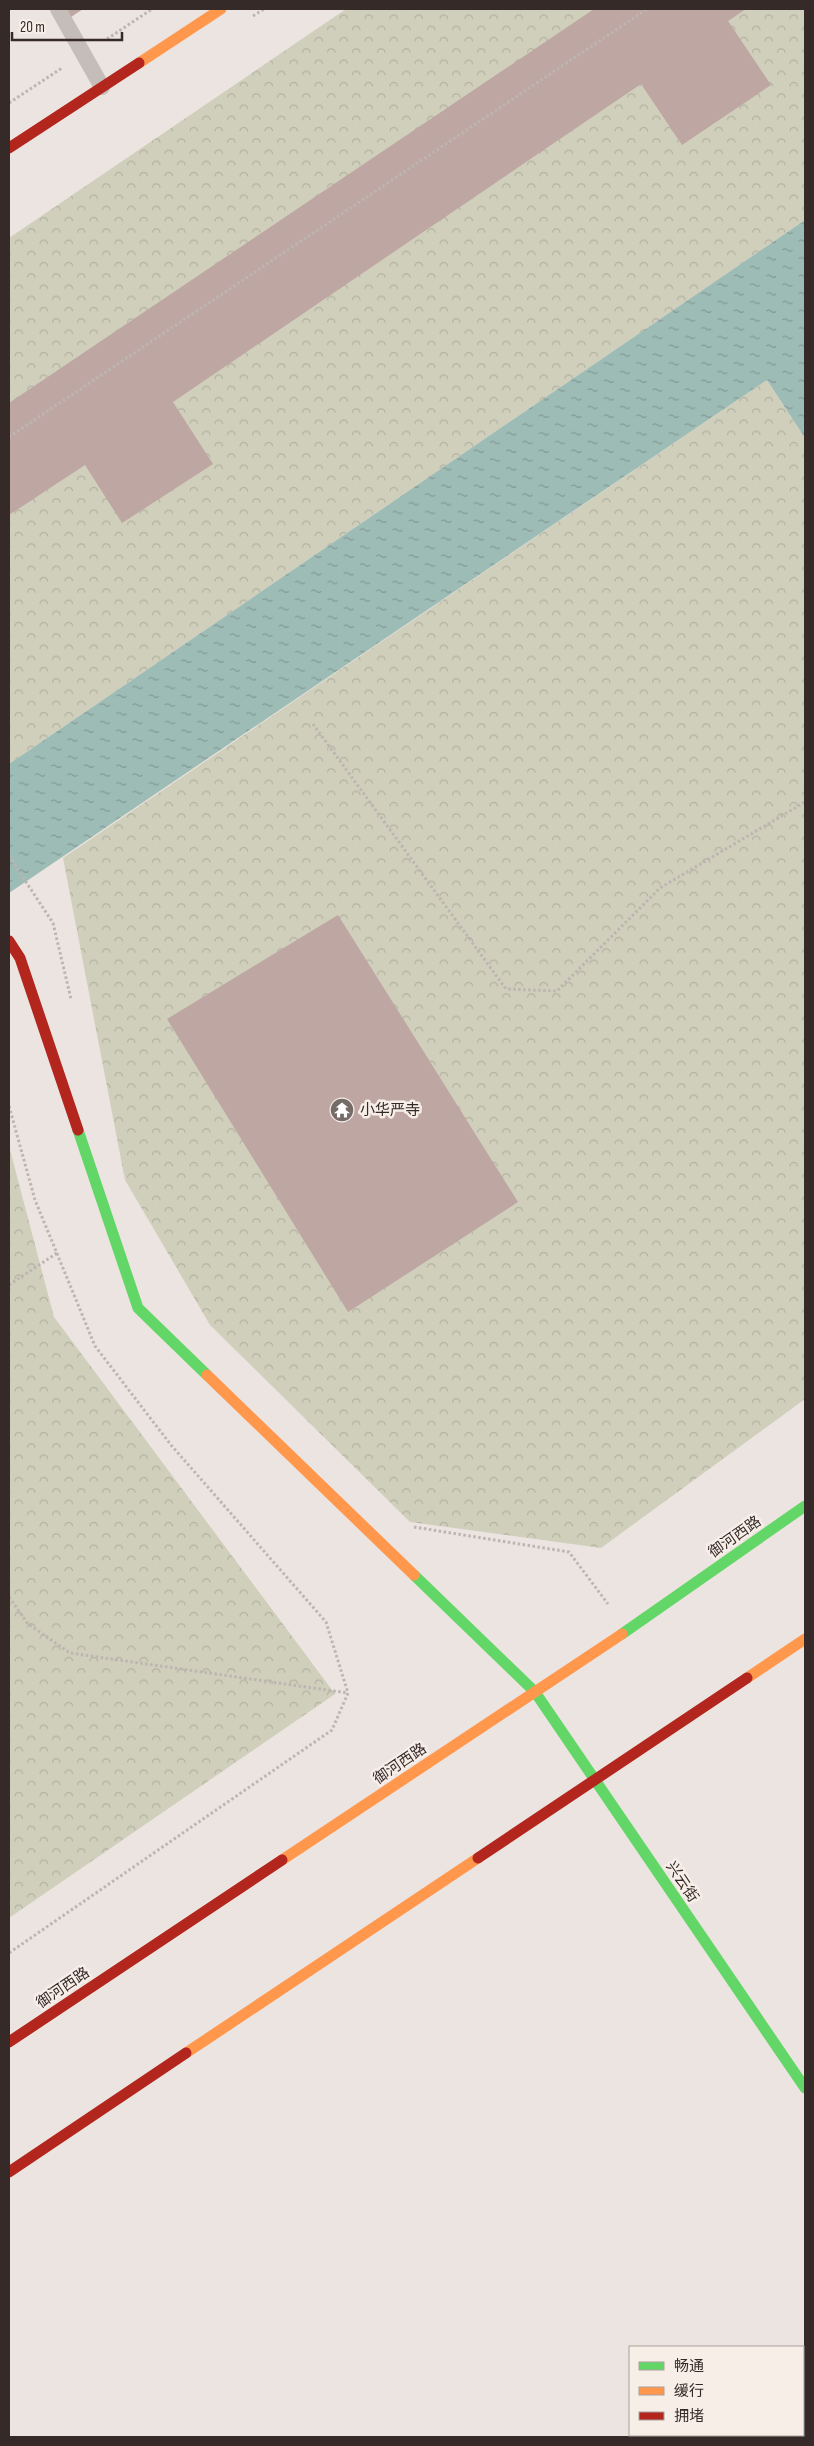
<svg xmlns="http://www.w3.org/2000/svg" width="814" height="2446" font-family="'Sofia Sans Condensed','Noto Sans SC',sans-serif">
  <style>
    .park { fill: url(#park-crowns) }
    .water { fill: url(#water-ripples) }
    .building { fill: #bea6a3 }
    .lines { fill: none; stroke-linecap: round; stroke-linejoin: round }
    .path { stroke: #bdb5b2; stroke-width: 3; stroke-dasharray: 2.5 2.5; stroke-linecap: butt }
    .lane { stroke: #c4bdba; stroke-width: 16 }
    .fast { stroke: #63d668; stroke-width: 11 }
    .slow { stroke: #ff974d; stroke-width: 11 }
    .jam { stroke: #b3261e; stroke-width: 11 }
    .labels { text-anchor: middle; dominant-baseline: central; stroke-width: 5; stroke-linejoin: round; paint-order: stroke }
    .poi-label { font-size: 15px; fill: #352a28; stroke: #f8eee8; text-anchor: start }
    .street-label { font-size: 15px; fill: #352a28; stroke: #f8eee8 }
  </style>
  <defs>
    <pattern id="park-crowns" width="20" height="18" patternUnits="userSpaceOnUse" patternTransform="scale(1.25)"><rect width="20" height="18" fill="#d0cfbb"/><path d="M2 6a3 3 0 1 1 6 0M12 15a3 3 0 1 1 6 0" fill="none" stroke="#b3b2a1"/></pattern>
    <pattern id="water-ripples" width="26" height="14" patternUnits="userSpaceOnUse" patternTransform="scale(1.25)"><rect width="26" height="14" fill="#9ebcb6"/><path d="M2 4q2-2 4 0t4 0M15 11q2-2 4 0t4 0" fill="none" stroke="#829994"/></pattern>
  </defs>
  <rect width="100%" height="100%" fill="#ece4e0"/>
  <!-- park -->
  <g class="park">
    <polygon points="346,9 805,9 805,220 9,764 9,238"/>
    <polygon points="767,380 805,438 805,1399 601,1548 410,1522 210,1325 125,1180 63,858"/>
    <polygon points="9,1146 54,1317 335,1694 9,1918"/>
  </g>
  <!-- water -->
  <polygon class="water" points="805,220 805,438 767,380 9,893 9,764"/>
  <!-- building -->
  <g class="building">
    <polygon points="58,9 83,9 65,21"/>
    <polygon points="594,9 746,9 728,21 771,85 682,145 641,84 173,402 213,464 122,523 85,465 9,515 9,403"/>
    <polygon points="338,915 518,1202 348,1312 167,1019"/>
  </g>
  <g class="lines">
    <!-- path -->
    <g class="path">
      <polyline points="253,16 264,9"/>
      <polyline points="107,39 152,9"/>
      <polyline points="9,103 62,68"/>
      <polyline points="9,437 647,9"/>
      <polyline points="313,724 506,989 557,991 660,888 805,802"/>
      <polyline points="9,856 53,923 71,999"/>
      <polyline points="9,1106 35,1200 95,1346 171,1445 326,1622 348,1693"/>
      <polyline points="9,1285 57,1253"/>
      <polyline points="414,1527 569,1552 608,1604"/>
      <polyline points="9,1597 28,1624 70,1653 348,1693 332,1730 9,1953"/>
    </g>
    <!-- lane -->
    <polyline class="lane" points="58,9 102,87"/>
    <!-- fast -->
    <g class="fast">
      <polyline points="78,1130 138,1308 207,1375"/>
      <polyline points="414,1575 535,1692"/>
      <polyline points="622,1634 805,1506"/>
      <polyline points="535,1692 805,2088"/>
    </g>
    <!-- slow -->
    <g class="slow">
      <polyline points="139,63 221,9"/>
      <polyline points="207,1375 414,1575"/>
      <polyline points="747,1678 805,1639"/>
      <polyline points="282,1860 622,1634"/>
      <polyline points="186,2053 478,1858"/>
    </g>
    <!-- jam -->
    <g class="jam">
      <polyline points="9,148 139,63"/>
      <polyline points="9,941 20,958 78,1130"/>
      <polyline points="478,1858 747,1678"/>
      <polyline points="9,2042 282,1860"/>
      <polyline points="9,2172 186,2053"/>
    </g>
  </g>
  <!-- icons -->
  <defs>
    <g id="temple-disc" transform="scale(1.25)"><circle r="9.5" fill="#756b68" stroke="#f8eee8"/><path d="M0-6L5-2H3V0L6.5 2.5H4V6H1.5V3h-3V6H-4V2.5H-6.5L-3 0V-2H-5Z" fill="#fff"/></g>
  </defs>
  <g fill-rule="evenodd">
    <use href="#temple-disc" x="342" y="1110"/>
  </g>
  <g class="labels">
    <!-- poi labels -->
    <g class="poi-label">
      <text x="360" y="1110">小华严寺</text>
    </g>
    <!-- street labels -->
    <g class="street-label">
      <text transform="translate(735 1537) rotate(-35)">御河西路</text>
      <text transform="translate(400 1764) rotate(-34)">御河西路</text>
      <text transform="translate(682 1882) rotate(56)">兴云街</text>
      <text transform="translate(63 1988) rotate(-34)">御河西路</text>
    </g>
  </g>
  <!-- border -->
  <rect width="814" height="2446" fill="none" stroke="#352a28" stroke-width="20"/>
  <!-- legend -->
  <rect x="629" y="2346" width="175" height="90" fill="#f8eee8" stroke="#aaa09b"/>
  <rect x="639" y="2362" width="25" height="8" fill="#63d668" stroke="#aaa09b"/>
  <text x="674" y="2371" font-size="15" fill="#352a28">畅通</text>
  <rect x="639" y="2387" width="25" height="8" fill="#ff974d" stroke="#aaa09b"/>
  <text x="674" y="2396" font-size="15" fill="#352a28">缓行</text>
  <rect x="639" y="2412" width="25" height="8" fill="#b3261e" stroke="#aaa09b"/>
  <text x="674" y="2421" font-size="15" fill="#352a28">拥堵</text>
  <!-- scale -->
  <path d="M12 32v8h110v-8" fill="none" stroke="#352a28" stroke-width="2.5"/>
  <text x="20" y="32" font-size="15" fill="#352a28" stroke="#f8eee8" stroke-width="4" paint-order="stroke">20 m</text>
</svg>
